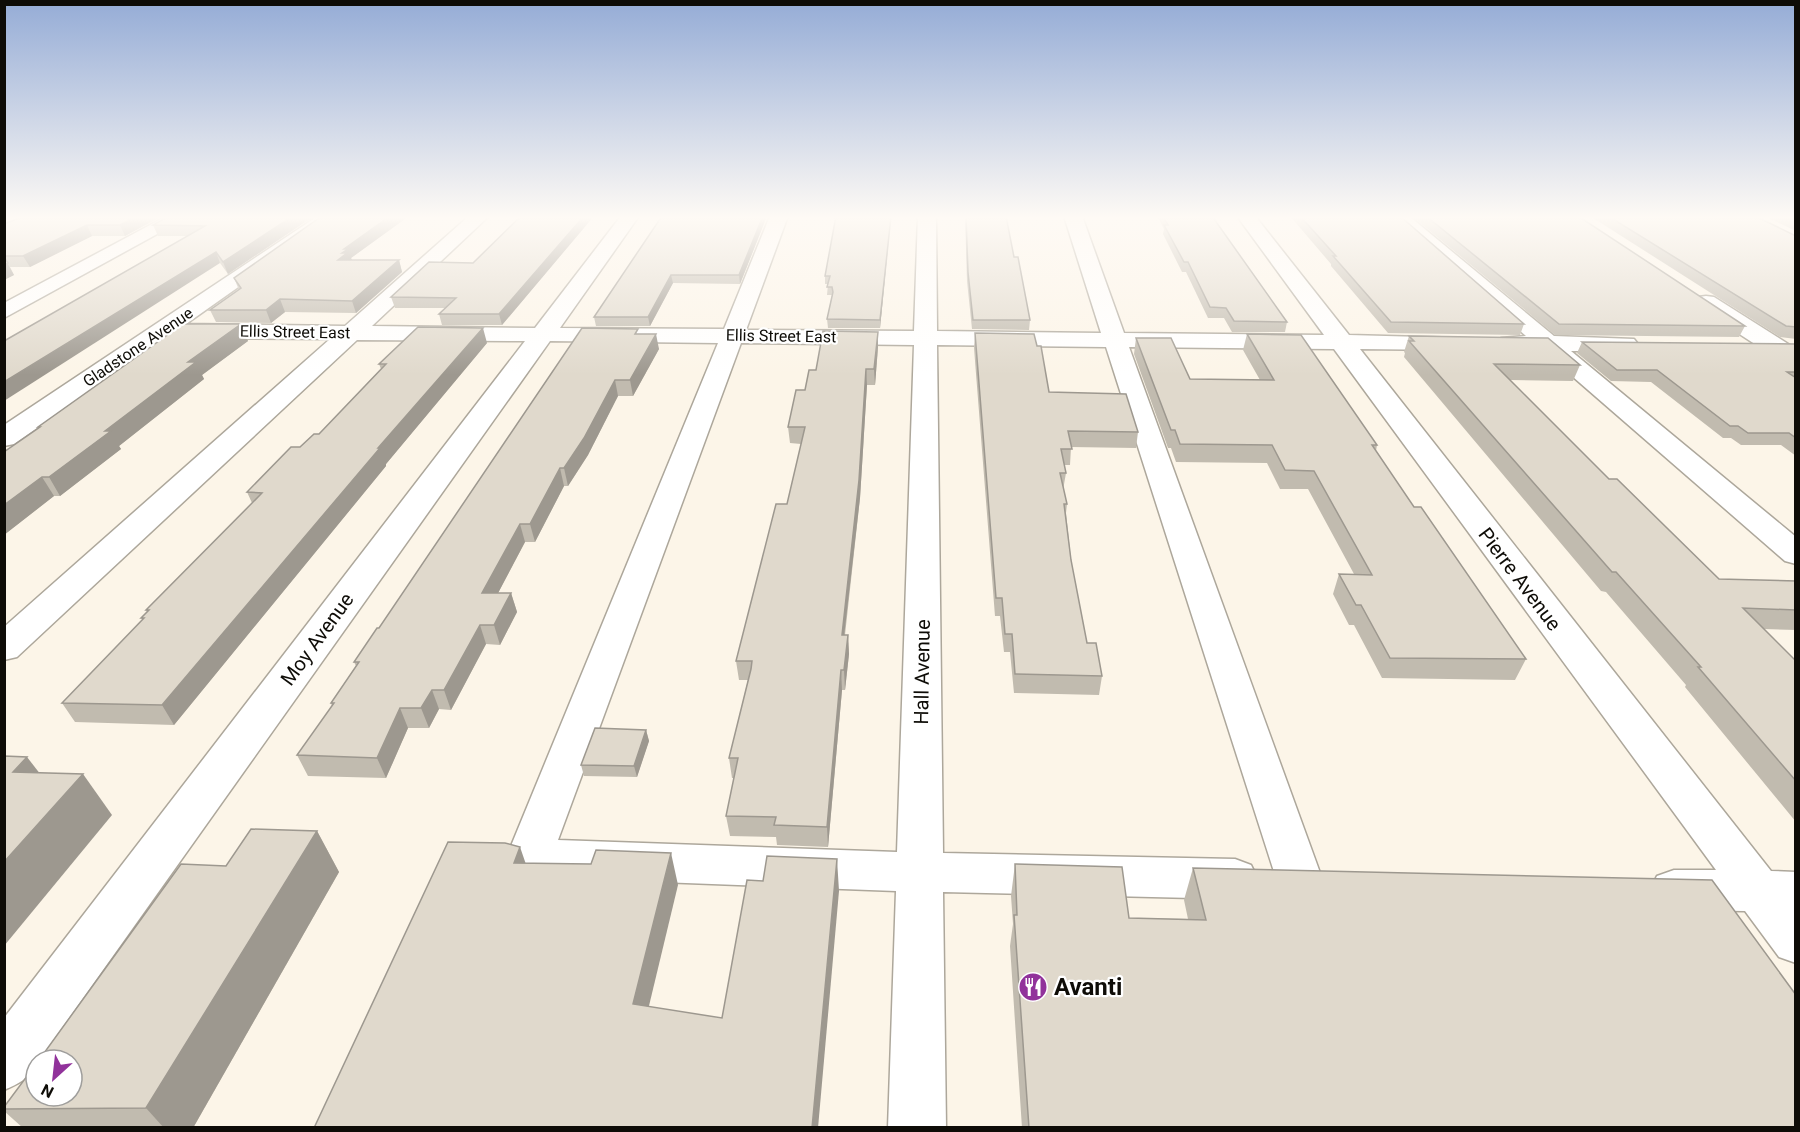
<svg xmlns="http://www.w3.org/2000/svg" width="1800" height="1132" font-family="Roboto,sans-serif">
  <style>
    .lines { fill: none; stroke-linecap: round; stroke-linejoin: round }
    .minor-casing { stroke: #ada79b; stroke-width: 3 }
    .minor { fill: #fff; fill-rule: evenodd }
    .wall { fill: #c1bbaf }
    .shaded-wall { fill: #9d988f }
    .building { fill: #e0d9cc; stroke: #9d988f; stroke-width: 1.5 }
    .labels { text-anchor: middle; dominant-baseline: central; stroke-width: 4.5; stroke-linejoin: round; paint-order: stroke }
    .far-street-label { font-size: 16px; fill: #0e0c07; stroke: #fff }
    .street-label { font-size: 20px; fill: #0e0c07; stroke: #fff }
    .near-poi-label { font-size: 24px; font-weight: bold; fill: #0e0c07; stroke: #fff; text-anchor: start }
  </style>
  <rect width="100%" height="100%" fill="#fcf5e8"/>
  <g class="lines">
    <!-- minor casing -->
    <g class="minor-casing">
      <g id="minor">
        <polygon points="167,216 190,216 4,318 4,303"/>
        <path d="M318 216H339L186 324 345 326 469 216H489L372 326 535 328 621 216H639L560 328 724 329 770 216H788L746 330 914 331 918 216H936L937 331 1101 333 1064 216H1082L1124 333 1324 335 1237 216H1255L1349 335 1460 338 1464 343 1460 348 1452 350 1360 349 1771 871 1796 872V963L1779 957 1745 911 1674 910 1657 904 1650 890 1657 876 1674 870H1716L1334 349 1129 347 1323 881 1317 895 1300 901 1283 895 1277 881 1106 347 937 345 943 853 1235 859 1251 865 1258 879 1251 893 1235 899 943 892 946 1128H888L896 891 529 877 513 871 506 858 718 343 550 341 39 1060H36C34 1077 18 1084 4 1090V1018L525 341 357 340 17 657 4 660V627L330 339 166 338 14 444 4 446V425ZM741 343 914 345 897 852 558 840Z"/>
        <polygon points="1389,216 1409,216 1554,336 1634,339 1638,344 1634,349 1626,351 1571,351 1796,537 1796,564 1785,561 1542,350 1501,348 1497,343 1501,338 1526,336"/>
        <polygon points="1706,296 1714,297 1796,349 1796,367 1787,365 1698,307 1695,302 1698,297"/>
      </g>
    </g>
    <!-- minor -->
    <use href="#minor" class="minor"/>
  </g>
  <!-- wall -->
  <g class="wall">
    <polygon points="162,216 125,236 92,236 30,267 10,267 14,275 4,280 4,224"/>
    <polygon points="314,216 228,274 220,263 186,236 158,236 153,225"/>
    <polygon points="322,216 409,216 351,258 352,260 399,260 402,272 356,313 285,312 271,323 216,322 210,310 239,290 234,278"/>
    <polygon points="521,216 594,216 502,325 442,325 439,314 445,308 395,308 391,297 473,263"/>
    <polygon points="767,216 740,284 673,283 650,326 596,326 594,317"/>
    <polygon points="891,216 880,328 828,328 827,319 832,295 827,295 828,284 825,284 825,276"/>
    <polygon points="965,216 1006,216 1014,257 1030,320 1029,330 972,329 967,281"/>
    <polygon points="1157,216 1212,216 1287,322 1285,332 1232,332 1224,318 1208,318 1186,272 1182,272 1163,234 1164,229"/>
    <polygon points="1290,216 1400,216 1524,324 1520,335 1388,333 1331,266 1331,264"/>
    <polygon points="1412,216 1578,216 1745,326 1739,337 1555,335"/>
    <polygon points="1590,216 1755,216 1796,236 1796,339 1780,337"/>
    <polygon points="1764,216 1796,216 1796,231"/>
    <polygon points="241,324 248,341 202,375 204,379 119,446 121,449 60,496 54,496 4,535 4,452 39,429 38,427"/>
    <polygon points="975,333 1049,392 1138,432 1136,448 1071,447 1070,465 1064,465 1066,473 1063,490 1067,504 1066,513 1071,560 1087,643 1102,676 1099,695 1014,693 1010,652 1004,652 1000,616 995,616 974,348"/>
    <polygon points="638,334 659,349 633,396 618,396 588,455 568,486 564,486 535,542 525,542 498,593 511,593 517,612 500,645 486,644 451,710 439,709 429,728 408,728 386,778 308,776 297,755 332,706 331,703 356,666 354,662 379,628"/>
    <polygon points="1247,334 1377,445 1376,451 1414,507 1526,659 1515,680 1382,678 1354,625 1349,625 1333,594 1339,574 1354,574 1308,489 1280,489 1267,463 1176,462 1171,448 1168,448 1134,354 1136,338 1190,379 1260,380 1243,350"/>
    <polygon points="1409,336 1580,365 1573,381 1510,380 1609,479 1719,579 1796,581 1796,630 1764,629 1796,661 1796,822 1685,687 1686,685 1606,592 1601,591 1404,357 1405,353 1404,352"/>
    <polygon points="1582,342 1796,344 1796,456 1781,445 1741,445 1731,438 1723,438 1651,382 1611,381 1577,353"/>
    <polygon points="487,343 386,464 386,466 174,725 75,722 62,703 143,620 141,618 147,612 146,610 252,503 247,492 300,447 319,434 381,369 379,364"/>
    <polygon points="878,347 875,385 867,385 860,498 845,635 848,635 849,654 845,690 842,690 828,847 777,845 776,837 730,836 726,816 734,778 732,778 729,758 748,680 739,680 736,661 787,504 801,444 790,443 788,427 805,390 816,370"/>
    <polygon points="646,730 649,741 637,777 584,776 581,765"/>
    <polygon points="317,831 339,872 193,1128 23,1128 4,1111 4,1107 226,866"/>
    <polygon points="1015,864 1129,918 1188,919 1184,900 1193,868 1796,1128 1022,1128 1010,946 1013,924 1011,896"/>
  </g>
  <!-- shaded-wall -->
  <g class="shaded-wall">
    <polygon points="4,216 14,216 4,220"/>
    <polygon points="137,216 162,216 125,236 120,225"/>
    <polygon points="293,216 314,216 228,274 223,262"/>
    <polygon points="390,216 409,216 351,258 352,260 338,260 344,249"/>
    <polygon points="584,216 594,216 502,325 499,314"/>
    <polygon points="763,216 767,216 740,284 739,275"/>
    <polygon points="891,216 880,328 880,320"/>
    <polygon points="87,225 92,236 30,267 23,256"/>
    <polygon points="216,252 220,263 4,401 4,382"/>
    <polygon points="4,257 14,275 4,280"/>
    <polygon points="399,260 402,272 356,313 352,301"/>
    <polygon points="671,275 673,283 650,326 648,317"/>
    <polygon points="280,299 285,312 271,323 266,310"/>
    <polygon points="241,324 248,341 202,375 204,379 119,446 121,449 60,496 49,477 188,362"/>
    <polygon points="483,328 487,343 386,464 386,466 174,725 162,705 378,448"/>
    <polygon points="878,332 878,347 875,385 874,369"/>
    <polygon points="656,334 659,349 633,396 630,380"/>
    <polygon points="866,369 867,385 860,498 842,654 842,635"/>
    <polygon points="615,380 618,396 588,455 568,486 564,468"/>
    <polygon points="560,468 564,486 535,542 530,524"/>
    <polygon points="42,477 54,496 4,535 4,505"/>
    <polygon points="520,524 525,542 488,612 482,593"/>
    <polygon points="511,593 517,612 500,645 494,625"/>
    <polygon points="480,625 486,644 451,710 444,690"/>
    <polygon points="848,635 849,654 845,690 844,670"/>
    <polygon points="841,670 842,690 828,847 827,827"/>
    <polygon points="432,690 439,709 429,728 421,708"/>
    <polygon points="400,708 408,728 386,778 377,758"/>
    <polygon points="646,730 649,741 637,777 634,766"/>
    <polygon points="27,757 58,797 13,772"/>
    <polygon points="83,774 112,815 4,946 4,862"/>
    <polygon points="317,831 339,872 193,1128 164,1128 146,1108"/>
    <polygon points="520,847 531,879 514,863"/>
    <polygon points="671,853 678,885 642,1035 633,1004"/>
    <polygon points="837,859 839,891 818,1128 812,1128"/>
  </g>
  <!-- building -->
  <g class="building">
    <polygon points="24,216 137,216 120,225 87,225 23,256 4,256 4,224"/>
    <polygon points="169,216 293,216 223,262 216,252 4,382 4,341 205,226 153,225"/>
    <polygon points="322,216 390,216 344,249 348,249 342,253 347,253 338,260 399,260 352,301 280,299 266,310 210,310 241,288 234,278"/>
    <polygon points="521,216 584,216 499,314 439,314 456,298 391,297 429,262 473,263"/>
    <polygon points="662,216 763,216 739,275 671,275 648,317 594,317"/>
    <polygon points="836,216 891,216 880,320 827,319 833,292 832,287 827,287 830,276 825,276"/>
    <polygon points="966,216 1006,216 1014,257 1018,257 1030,320 973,320 968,272"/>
    <polygon points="1163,216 1212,216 1287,322 1234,321 1226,308 1210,307 1188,262 1184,262 1164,225 1168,225"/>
    <polygon points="1300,216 1400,216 1524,324 1391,322 1333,256 1336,256"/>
    <polygon points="1426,216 1578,216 1745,326 1559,324"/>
    <polygon points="1608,216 1755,216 1796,236 1796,327 1786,326"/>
    <polygon points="1788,216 1796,216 1796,220"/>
    <polygon points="4,257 8,263 4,265"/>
    <polygon points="183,324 241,324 188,362 196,362 105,431 111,431 49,477 42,477 4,505 4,452 40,427 38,427"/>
    <polygon points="418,327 483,328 378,448 380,448 162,705 62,703 144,618 141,618 149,610 146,610 262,493 247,492 291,447 300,447 314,434 319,434 386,364 379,364"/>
    <polygon points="582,328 638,329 635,334 656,334 630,380 615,380 584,438 564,468 560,468 530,524 520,524 482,593 511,593 494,625 480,625 444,690 432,690 421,708 400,708 377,758 297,755 334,703 331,703 359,662 354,662 377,628 379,628"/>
    <polygon points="823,331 878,332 874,369 866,369 859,480 842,635 848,635 844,670 841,670 827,827 774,825 776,817 726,816 738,758 729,758 751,669 752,661 736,661 776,504 787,504 805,427 788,427 796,390 805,390 809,370 816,370"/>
    <polygon points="975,333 1034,334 1037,346 1041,346 1049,392 1126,394 1138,432 1068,431 1072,449 1061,449 1066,473 1060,473 1067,504 1064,504 1071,560 1087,643 1096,643 1102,676 1015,674 1012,634 1005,634 1002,598 996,598"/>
    <polygon points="1247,334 1301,335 1377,445 1372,445 1414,507 1421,507 1526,659 1390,658 1361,605 1356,605 1339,574 1372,575 1314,471 1285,470 1272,445 1180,444 1175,430 1171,430 1136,338 1171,338 1190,379 1274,380"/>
    <polygon points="1409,336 1548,338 1580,365 1494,364 1609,479 1617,479 1719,579 1796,581 1796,610 1743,608 1796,661 1796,781 1698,667 1701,667 1616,572 1612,572 1409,341 1414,341"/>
    <polygon points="1582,342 1796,344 1796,372 1787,372 1796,378 1796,438 1789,433 1748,433 1738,426 1730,426 1657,370 1617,370"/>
    <polygon points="595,728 646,730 634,766 581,765"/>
    <polygon points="4,756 27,757 13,772 83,774 4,862"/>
    <polygon points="251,829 317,831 146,1108 4,1109 4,1107 36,1064 36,1096 72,1096 72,1060 39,1060 181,864 226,866"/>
    <polygon points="448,842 505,843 520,847 514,863 591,864 596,850 671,853 633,1004 722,1018 747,880 763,881 767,856 837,859 812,1128 314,1128"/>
    <polygon points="1015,864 1122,867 1129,918 1206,920 1193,868 1712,880 1796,995 1796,1128 1029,1128 1014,915 1017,915"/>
  </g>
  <!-- sky -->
  <linearGradient id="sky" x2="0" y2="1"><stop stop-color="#95acd6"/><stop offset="0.58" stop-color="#fefaf5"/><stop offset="1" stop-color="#fefaf5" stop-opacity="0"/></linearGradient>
  <rect width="1800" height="375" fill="url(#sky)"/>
  <!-- icons -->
  <defs>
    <g id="restaurant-disc" transform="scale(1.5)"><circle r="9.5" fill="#91329b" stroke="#fff"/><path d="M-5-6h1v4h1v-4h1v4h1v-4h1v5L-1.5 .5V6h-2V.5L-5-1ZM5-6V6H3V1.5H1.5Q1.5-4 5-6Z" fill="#fff"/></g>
  </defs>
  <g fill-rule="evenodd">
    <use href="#restaurant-disc" x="1033" y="987"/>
  </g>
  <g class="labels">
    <!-- far-street labels -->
    <g class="far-street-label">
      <text transform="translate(295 332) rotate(1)">Ellis Street East</text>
      <text transform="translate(781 336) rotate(1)">Ellis Street East</text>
      <text transform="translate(138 347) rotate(-34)">Gladstone Avenue</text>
    </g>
    <!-- street labels -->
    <g class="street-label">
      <text transform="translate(1520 579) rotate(53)">Pierre Avenue</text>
      <text transform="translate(317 639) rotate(-54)">Moy Avenue</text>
      <text transform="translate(922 672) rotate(-89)">Hall Avenue</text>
    </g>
    <!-- near-poi labels -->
    <g class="near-poi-label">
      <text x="1054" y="987">Avanti</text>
    </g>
  </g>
  <!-- border -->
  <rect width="1800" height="1132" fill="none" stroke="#0e0c07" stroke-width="12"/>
  <!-- north arrow -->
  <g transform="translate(54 1078) rotate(207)"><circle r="28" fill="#ffffff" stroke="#9f9e9c" stroke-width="1.5"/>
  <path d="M0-4.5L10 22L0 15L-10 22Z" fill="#91329b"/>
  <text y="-9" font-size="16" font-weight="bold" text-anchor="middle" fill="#0e0c07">N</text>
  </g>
</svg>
